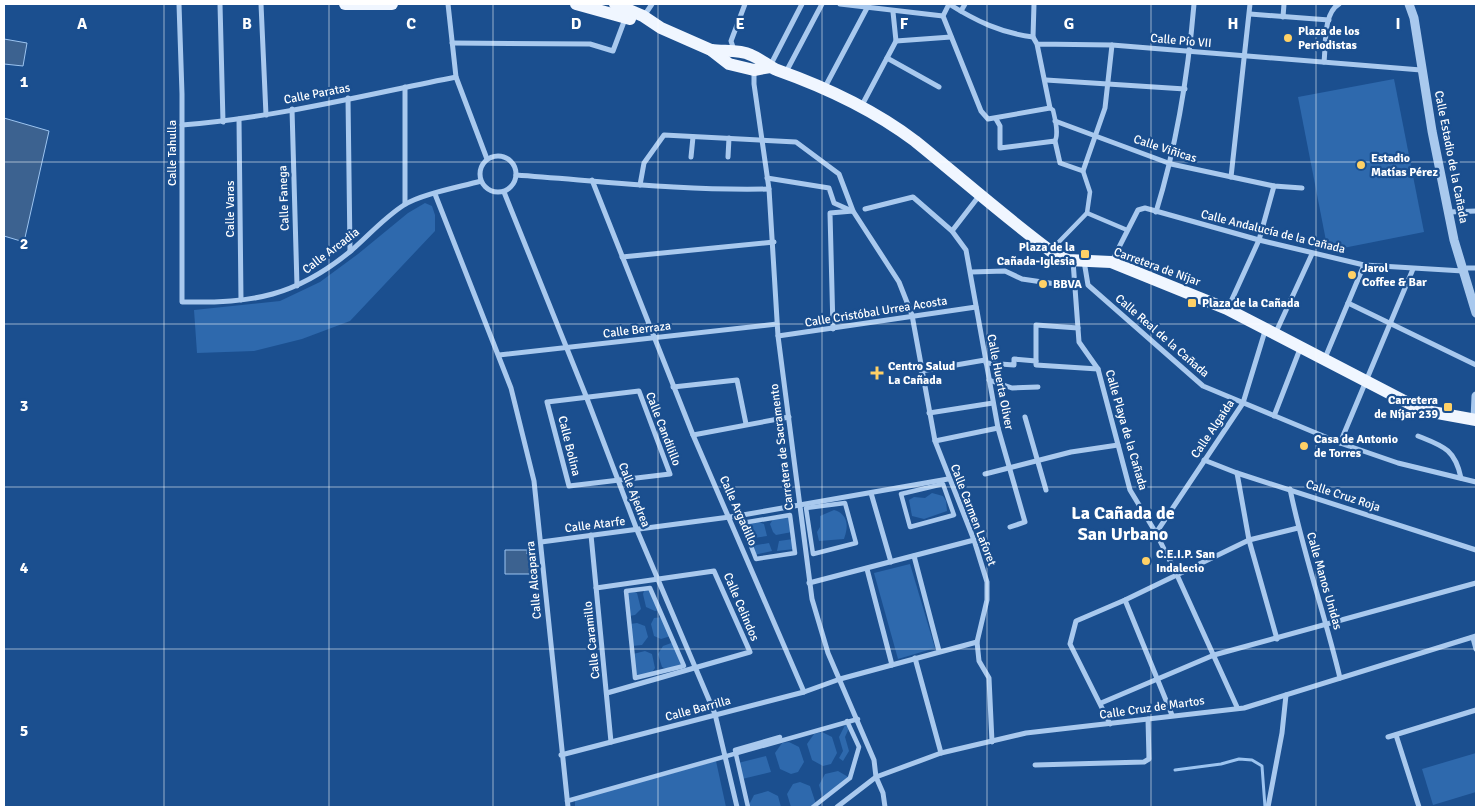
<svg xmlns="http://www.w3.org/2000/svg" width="1480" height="811" font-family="Signika,sans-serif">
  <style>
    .green { fill: #2e69ad }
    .water { fill: #3c6290; stroke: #9cc4f0 }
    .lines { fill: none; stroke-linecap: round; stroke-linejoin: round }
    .stream { stroke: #9cc4f0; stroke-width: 3 }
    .pedestrian { stroke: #a9c9ee; stroke-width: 4.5 }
    .minor { stroke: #a9c9ee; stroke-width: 5 }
    .tertiary { stroke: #a9c9ee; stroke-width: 9 }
    .primary { stroke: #f0f6ff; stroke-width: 12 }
    .grid { fill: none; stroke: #fff; stroke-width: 1; stroke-opacity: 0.55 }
    .poi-dot { fill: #ffd166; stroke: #1b4f8f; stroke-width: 2 }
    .labels { text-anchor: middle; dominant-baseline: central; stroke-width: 4.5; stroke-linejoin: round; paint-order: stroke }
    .poi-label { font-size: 12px; font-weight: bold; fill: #fff; stroke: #1b4f8f; text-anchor: start }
    .street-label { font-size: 12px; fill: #fff; stroke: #1b4f8f }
    .district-label { font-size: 18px; font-weight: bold; fill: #fff; stroke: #1b4f8f }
    .grid-label { font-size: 16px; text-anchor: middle; font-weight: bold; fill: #fff; stroke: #1b4f8f; stroke-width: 4.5; stroke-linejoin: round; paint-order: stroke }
  </style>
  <rect width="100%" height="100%" fill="#1b4f8f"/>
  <!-- green -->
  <g class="green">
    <polygon points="1394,79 1424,232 1328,251 1298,97"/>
    <polygon points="425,203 432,206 435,215 435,231 350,321 302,339 254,351 197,353 194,310 280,301 320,282 358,254 408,213"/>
    <polygon points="932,493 943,496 946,501 947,511 924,519 912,516 909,500 914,497 925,498"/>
    <path d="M834 510C848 514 849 526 844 539L819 541 817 532 820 527V516Z"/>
    <polygon points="790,515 792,532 776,535 773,532 770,524 774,518"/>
    <polygon points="756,521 764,524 767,536 748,539 742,523"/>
    <polygon points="793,539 794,549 777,551 779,541"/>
    <polygon points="769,543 772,551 754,555 751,546"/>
    <polygon points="910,564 935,648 898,659 874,573"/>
    <polygon points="645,588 650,588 660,610 655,611 646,607 643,594"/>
    <polygon points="631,590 637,593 641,609 635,615 629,616 626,591"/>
    <polygon points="663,617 671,636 661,639 654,636 651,624 654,618"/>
    <polygon points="637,623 645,626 648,637 642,645 632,646 630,624"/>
    <polygon points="674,642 684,666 668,670 662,667 658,654 663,646"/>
    <polygon points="645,651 652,654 655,668 651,674 635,678 633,654"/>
    <polygon points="845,725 850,726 845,737 849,751 843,761 839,758 843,751 839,737"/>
    <polygon points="822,732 832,737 837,753 831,764 823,766 812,760 807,744 814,734"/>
    <polygon points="789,742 799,747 804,762 798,772 791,774 780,769 775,753 782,743"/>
    <polygon points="1476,753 1476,792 1433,805 1422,769"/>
    <polygon points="766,756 771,772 742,779 738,763"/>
    <polygon points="716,761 726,807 575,807 575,800"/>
    <polygon points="838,771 850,778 823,799 819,785 825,774"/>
    <polygon points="800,782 810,786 816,804 813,807 791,807 787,794 793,784"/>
    <polygon points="768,791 778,796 781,807 748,807 754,795"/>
  </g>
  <!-- water -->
  <g class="water">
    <polygon points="4,39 27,43 23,66 4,64"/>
    <polygon points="4,118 49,131 24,242 4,236"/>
    <polygon points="505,550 527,550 527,554 530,554 530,574 505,574"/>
  </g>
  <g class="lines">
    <!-- stream -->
    <polyline class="stream" points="1175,770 1221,764 1239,759 1252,760 1262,766 1265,807"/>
    <!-- pedestrian -->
    <g class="pedestrian">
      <path d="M1050 108 1053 110C1055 119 1059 133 1055 141"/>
      <polyline points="1083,171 1090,192 1087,213"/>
      <polyline points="1051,250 1087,213 1127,230"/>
      <polygon points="943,484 954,515 910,527 901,494"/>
      <polygon points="845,503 856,543 813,554 806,508"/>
      <polygon points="790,515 795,553 756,559 742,523"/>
      <polygon points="650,588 684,666 635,678 626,591"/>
      <polyline points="567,801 858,719"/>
      <polyline points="748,807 735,750 780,737"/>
      <polyline points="813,807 850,778 859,747 847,721"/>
    </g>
    <!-- minor -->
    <g class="minor">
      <path d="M179 4 182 94V302C254 303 295 297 352 250 369 235 385 217 404 205 421 194 460 187 481 181"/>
      <polyline points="220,4 223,122"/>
      <polyline points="261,4 266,115"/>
      <polyline points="448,4 456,77 487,159"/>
      <polyline points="840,4 943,16"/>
      <polyline points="961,11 965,4"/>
      <polyline points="1250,14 1329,20"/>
      <polyline points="644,16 652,4"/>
      <polyline points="1283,17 1284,4"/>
      <polyline points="1033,37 1034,4"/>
      <polyline points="896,41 951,37"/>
      <polyline points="452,43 590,44 613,51 625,19"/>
      <path d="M1037 44 1050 108 988 119 981 111 943 16 949 4C976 21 1001 33 1033 37L1037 44 1112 45 1421 70"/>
      <polyline points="734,50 731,41 745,4"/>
      <polyline points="887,58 939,87"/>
      <path d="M1324 62C1326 46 1323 13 1339 4"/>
      <polyline points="770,66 802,4"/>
      <polyline points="754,70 754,84 769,189 778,336 812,599 828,653 874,760 876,777 883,793 885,807"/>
      <polyline points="786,72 822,4"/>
      <polyline points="1046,80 1185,89"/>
      <polyline points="405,87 405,204"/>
      <polyline points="824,89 867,8"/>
      <polyline points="348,98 350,251"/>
      <polyline points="861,107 896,41 893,12"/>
      <polyline points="292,109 297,286"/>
      <polyline points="239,119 241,300"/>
      <polyline points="996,119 1000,126 1000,148 1055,141 1060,163 1083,171 1105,108 1112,45"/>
      <polyline points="1055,121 1171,164 1274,186 1302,188"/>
      <path d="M182 125C274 118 365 95 456 77"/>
      <circle cx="498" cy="174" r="18"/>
      <polyline points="691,157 693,137"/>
      <polyline points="728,157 729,138"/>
      <path d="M516 175C600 181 685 191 769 189"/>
      <polyline points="1231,177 1250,4"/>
      <polyline points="767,178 829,188 834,203 852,211"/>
      <polyline points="592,180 693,435 804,692"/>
      <polyline points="640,185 644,163 664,135 796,142 839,174 853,211 899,282 912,315 935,441 974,540 987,582 987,600 977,642 979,661 989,678 992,742"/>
      <polyline points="504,192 586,396 637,530 715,714 737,807"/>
      <polyline points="435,194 511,388 534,481 568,807"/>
      <polyline points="865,209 913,197 952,231 966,250 998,428 1025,522 1010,527"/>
      <path d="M1156 212C1177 144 1188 75 1194 4"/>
      <polyline points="1449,212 1476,211"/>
      <polyline points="952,231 979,196"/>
      <polyline points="622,257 774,242"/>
      <polyline points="1073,261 1079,342 1098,369 1130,490 1156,533 1177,575 1237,707"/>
      <polyline points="1084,261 1088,285 1203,386 1340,443 1398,463 1476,482"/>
      <polyline points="1112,261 1138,210 1145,208 1259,240 1364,265 1463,271 1467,268 1476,268"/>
      <polyline points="971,272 1005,271 1022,279 1076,287"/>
      <polyline points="1348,303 1476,365"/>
      <polyline points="1228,308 1259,240 1274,186"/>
      <polyline points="1078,328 1036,325 1036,365 1098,369"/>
      <polyline points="833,329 830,213 853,211"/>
      <polyline points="1276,332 1312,254"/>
      <polyline points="778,336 976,307"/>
      <polyline points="499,355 777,324"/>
      <polyline points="1325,358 1364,265"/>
      <polyline points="986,363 1014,365 1014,359 1036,361"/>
      <polyline points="921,371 985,360"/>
      <polyline points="989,380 1012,388 1038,387"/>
      <polyline points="673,387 737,380 746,424"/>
      <polygon points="639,391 670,474 569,486 547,402"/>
      <polyline points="929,413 993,403"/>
      <polyline points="1274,416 1300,349"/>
      <polyline points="1025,417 1046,490"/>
      <polyline points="693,435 789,417"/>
      <path d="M1418 436C1443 446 1455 449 1461 478"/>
      <polyline points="935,441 998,428"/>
      <polyline points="1340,443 1413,269"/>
      <polyline points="1204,460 1237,473 1476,550"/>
      <polyline points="1237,473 1249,540 1277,639"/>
      <polyline points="985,474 1071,452 1118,445"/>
      <path d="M1290 489C1303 553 1325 615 1340 678"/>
      <polyline points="871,493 891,562"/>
      <polyline points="1156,533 1243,403 1265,331"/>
      <polyline points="591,535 611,742"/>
      <polyline points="541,542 737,516 948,479"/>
      <polyline points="914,556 939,651"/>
      <polyline points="867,569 892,665"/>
      <polyline points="809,583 974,540"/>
      <polyline points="596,588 714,571 750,652 607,693"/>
      <polyline points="1125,600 1172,715"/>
      <polyline points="1473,638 1476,649"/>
      <polyline points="915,658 941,753"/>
      <polyline points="1101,703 1214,655 1476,583"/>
      <polyline points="1110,724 1070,644 1076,621 1125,600 1249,540 1298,528"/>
      <polyline points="1396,735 1419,807"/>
      <polyline points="1388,737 1476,710"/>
      <polyline points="561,755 804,692 840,679 977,642"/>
      <polyline points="1035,765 1144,762 1149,759 1148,719"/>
      <polyline points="837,807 876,777 941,753 1026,733 1244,708 1476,636"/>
      <polyline points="1268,807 1282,733 1286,695"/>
    </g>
    <!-- tertiary -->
    <g class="tertiary">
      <polyline points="1409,4 1414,18 1432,131 1454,240 1476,313"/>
      <polyline points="1475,420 1476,396"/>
    </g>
    <!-- primary -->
    <g class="primary">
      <polyline points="345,4 392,4"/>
      <polyline points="576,4 630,19"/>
      <polyline points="615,4 643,16 661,28 711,50 729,64 754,70 770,67"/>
      <path d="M711 50C724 52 738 49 751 55 761 59 768 66 777 70 825 87 874 110 915 141 962 179 1007 219 1056 255L1068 260 1111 262 1227 309 1414 406 1432 412 1476 420"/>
    </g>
  </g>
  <!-- grid -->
  <path class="grid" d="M164 4V807M329 4V807M493 4V807M658 4V807M822 4V807M987 4V807M1151 4V807M1316 4V807M4 162H1476M4 324H1476M4 487H1476M4 649H1476"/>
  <!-- markers -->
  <g class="poi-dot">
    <circle cx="1288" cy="38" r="5"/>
    <circle cx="1361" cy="165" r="5"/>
    <rect x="1080" y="249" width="10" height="10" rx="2.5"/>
    <circle cx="1352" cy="275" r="5"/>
    <circle cx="1043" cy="284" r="5"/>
    <rect x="1187" y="298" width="10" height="10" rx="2.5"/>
    <path d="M874.5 365.5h5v5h5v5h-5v5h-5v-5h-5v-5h5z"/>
    <rect x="1443" y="402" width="10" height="10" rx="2.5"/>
    <circle cx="1304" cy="446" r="5"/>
    <circle cx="1146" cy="561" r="5"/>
  </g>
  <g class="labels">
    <!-- poi labels -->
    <g class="poi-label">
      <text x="1298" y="31">Plaza de los<tspan x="1298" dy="14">Periodistas</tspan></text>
      <text x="1371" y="158">Estadio<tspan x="1371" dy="14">Matías Pérez</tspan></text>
      <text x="1075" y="247" text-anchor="end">Plaza de la<tspan x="1075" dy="14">Cañada-Iglesia</tspan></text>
      <text x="1362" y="268">Jarol<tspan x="1362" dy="14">Coffee &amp; Bar</tspan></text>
      <text x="1053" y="284">BBVA</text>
      <text x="1202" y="303">Plaza de la Cañada</text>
      <text x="888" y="366">Centro Salud<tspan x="888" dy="14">La Cañada</tspan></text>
      <text x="1438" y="400" text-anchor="end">Carretera<tspan x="1438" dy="14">de Níjar 239</tspan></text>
      <text x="1314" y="439">Casa de Antonio<tspan x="1314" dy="14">de Torres</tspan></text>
      <text x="1156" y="554">C.E.I.P. San<tspan x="1156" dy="14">Indalecio</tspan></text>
    </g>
    <!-- street labels -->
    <g class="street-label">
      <text transform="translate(1181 41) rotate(5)">Calle Pío VII</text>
      <text transform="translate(317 94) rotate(-11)">Calle Paratas</text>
      <text transform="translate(1165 149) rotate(18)">Calle Viñicas</text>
      <text transform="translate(172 153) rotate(-90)">Calle Tahulla</text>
      <text transform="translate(1451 157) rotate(79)">Calle Estadio de la Cañada</text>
      <text transform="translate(284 198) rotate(-92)">Calle Fanega</text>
      <text transform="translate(230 209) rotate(-90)">Calle Varas</text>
      <text transform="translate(1273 232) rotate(14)">Calle Andalucía de la Cañada</text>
      <text transform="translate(331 251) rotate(-37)">Calle Arcadia</text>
      <text transform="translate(1157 267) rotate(20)">Carretera de Níjar</text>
      <text transform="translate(876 312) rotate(-9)">Calle Cristóbal Urrea Acosta</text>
      <text transform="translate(637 330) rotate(-7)">Calle Berraza</text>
      <text transform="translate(1162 336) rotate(41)">Calle Real de la Cañada</text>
      <text transform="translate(1000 382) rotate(79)">Calle Huerta Oliver</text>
      <text transform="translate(663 429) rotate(69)">Calle Candilillo</text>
      <text transform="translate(1213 429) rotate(-56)">Calle Algaida</text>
      <text transform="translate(1126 430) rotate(74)">Calle Playa de la Cañada</text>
      <text transform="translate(569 446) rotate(76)">Calle Bolina</text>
      <text transform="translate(782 447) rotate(-97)">Carretera de Sacramento</text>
      <text transform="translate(634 495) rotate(69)">Calle Ajedrea</text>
      <text transform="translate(1343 496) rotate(18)">Calle Cruz Roja</text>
      <text transform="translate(738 511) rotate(66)">Calle Argadillo</text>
      <text transform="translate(973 515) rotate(69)">Calle Carmen Laforet</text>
      <text transform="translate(595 525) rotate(-7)">Calle Atarfe</text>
      <text transform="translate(534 580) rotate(-95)">Calle Alcaparra</text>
      <text transform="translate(1324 581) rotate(74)">Calle Manos Unidas</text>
      <text transform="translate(741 607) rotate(67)">Calle Celindos</text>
      <text transform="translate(592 640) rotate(-96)">Calle Caramillo</text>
      <text transform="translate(1152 708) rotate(-8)">Calle Cruz de Martos</text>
      <text transform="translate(698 709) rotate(-15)">Calle Barrilla</text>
    </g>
    <!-- district labels -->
    <g class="district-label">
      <text x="1123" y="513">La Cañada de<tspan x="1123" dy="21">San Urbano</tspan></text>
    </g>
  </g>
  <g class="grid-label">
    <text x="82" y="29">A</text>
    <text x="247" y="29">B</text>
    <text x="411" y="29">C</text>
    <text x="576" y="29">D</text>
    <text x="740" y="29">E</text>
    <text x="904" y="29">F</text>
    <text x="1069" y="29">G</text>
    <text x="1233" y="29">H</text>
    <text x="1398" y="29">I</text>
    <text x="24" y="87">1</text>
    <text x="24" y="249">2</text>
    <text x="24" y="411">3</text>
    <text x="24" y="573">4</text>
    <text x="24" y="736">5</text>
  </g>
  <!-- border -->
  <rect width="1480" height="811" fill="none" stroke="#ffffff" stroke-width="10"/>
</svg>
